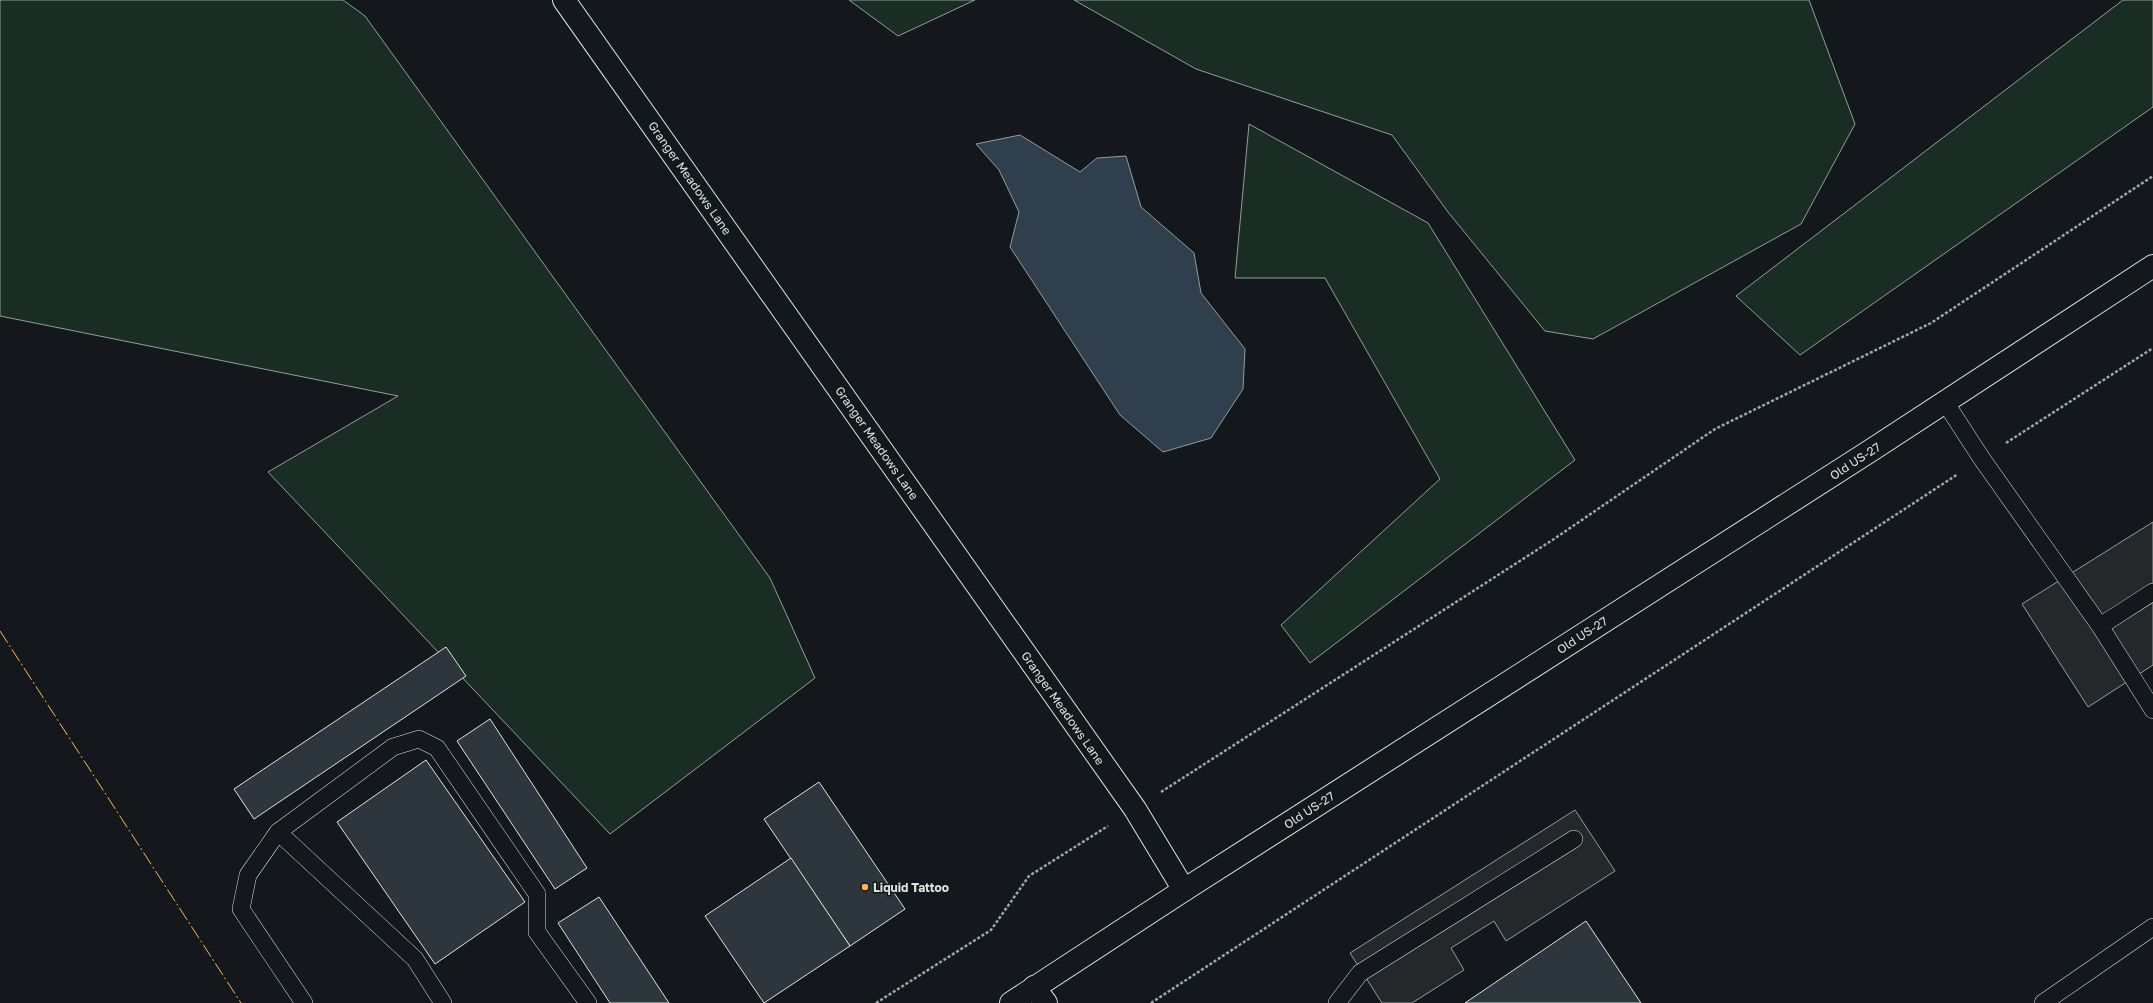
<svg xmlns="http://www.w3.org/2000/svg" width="2153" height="1003" font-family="'Golos Text',sans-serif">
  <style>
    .green { fill: #1a2d24; stroke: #939e99 }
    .parking { fill: #24282b; stroke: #939e99 }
    .water { fill: #2f3f4d; stroke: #939e99 }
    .building { fill: #2c363c; stroke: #d8e6dc }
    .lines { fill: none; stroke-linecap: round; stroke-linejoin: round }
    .service-casing { stroke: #d8e6dc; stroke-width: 18 }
    .minor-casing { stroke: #d8e6dc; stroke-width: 24 }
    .secondary-casing { stroke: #d8e6dc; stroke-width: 24 }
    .path { stroke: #9da8a2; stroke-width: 2.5; stroke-dasharray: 3 2; stroke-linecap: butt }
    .service { stroke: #14181c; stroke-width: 17 }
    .minor { stroke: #14181c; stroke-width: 22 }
    .secondary { stroke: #14181c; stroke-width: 22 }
    .power { stroke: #ffb74d; stroke-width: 1; stroke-dasharray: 14 3 2 3; stroke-linecap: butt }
    .poi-dot { fill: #ffb74d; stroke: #14181c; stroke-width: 1.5 }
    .labels { text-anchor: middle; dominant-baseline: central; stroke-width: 3; stroke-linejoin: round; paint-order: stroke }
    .street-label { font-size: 12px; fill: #d8e6dc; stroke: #14181c }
    .poi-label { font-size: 12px; font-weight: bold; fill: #d8e6dc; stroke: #14181c; text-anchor: start }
  </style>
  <rect width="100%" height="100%" fill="#14181c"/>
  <!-- green -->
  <g class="green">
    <polygon points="0,0 343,0 365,16 770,578 815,678 610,834 268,472 398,396 0,316"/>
    <polygon points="849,0 975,0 898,36"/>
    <polygon points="1074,0 1809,0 1855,124 1801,224 1593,339 1545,331 1448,212 1392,135 1196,69"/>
    <polygon points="2123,0 2153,0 2153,107 1800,355 1736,296"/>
    <polygon points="1249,124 1428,223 1575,460 1310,663 1281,625 1440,479 1325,278 1235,278"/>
  </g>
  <!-- parking -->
  <g class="parking">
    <polygon points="2153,522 2153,665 2088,707 2022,604"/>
    <polygon points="1575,810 1615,871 1506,941 1494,921 1451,948 1464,970 1412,1003 1382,1003 1350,953"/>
  </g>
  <!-- water -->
  <polygon class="water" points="1020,135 1080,172 1097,158 1126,156 1141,207 1194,253 1201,293 1245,349 1243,389 1211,438 1163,452 1120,415 1010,247 1019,212 999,170 976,144"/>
  <!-- building -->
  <g class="building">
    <polygon points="446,647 466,676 254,819 234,789"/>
    <polygon points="490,719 587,868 555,889 457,741"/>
    <polygon points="426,760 525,902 435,964 337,822"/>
    <polygon points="819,782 905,909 850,946 764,819"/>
    <polygon points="791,858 850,946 764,1003 705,916"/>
    <polygon points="599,897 669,1003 610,1003 558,923"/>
    <polygon points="1586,921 1641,1003 1465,1003"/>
  </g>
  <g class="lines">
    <!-- service casing -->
    <g class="service-casing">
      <g id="service">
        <polyline points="1945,402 1982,459 2100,626 2153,710"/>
        <polyline points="2100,626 2153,592"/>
        <polyline points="278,832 415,959 443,1003"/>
        <polyline points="304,1003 241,909 248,875 278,832 393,747 419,739 437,748 537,894 537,932 588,1003"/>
        <polyline points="1337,1003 1360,973 1574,839"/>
        <polyline points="2043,1003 2153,927"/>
      </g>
    </g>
    <!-- minor casing -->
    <g class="minor-casing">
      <g id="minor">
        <polyline points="564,0 1135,809 1184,890"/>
        <polyline points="1034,987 1046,1003"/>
      </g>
    </g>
    <!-- secondary casing -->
    <g class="secondary-casing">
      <polyline id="secondary" points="1011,1003 1184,890 1870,451 2153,266"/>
    </g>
    <!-- path -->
    <g class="path">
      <polyline points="2006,443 2153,348"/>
      <polyline points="1161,792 1554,539 1715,429 1931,323 2153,176"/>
      <polyline points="876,1003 991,930 1029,876 1108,826"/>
      <polyline points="1151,1003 1958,474"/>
    </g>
    <!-- service -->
    <use href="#service" class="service"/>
    <!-- minor -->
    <use href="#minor" class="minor"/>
    <!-- secondary -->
    <use href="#secondary" class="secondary"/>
    <!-- power -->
    <polyline class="power" points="0,631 241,1003"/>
  </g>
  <!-- markers -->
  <circle class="poi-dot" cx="865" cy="887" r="4"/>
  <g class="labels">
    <!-- street labels -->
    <g class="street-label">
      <text transform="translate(690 178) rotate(55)">Granger Meadows Lane</text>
      <text transform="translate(877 443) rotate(55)">Granger Meadows Lane</text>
      <text transform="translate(1855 461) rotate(-33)">Old US-27</text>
      <text transform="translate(1582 635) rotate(-33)">Old US-27</text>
      <text transform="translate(1063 708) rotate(55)">Granger Meadows Lane</text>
      <text transform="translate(1309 810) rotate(-33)">Old US-27</text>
    </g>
    <!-- poi labels -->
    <g class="poi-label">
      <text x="873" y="887">Liquid Tattoo</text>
    </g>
  </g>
</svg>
